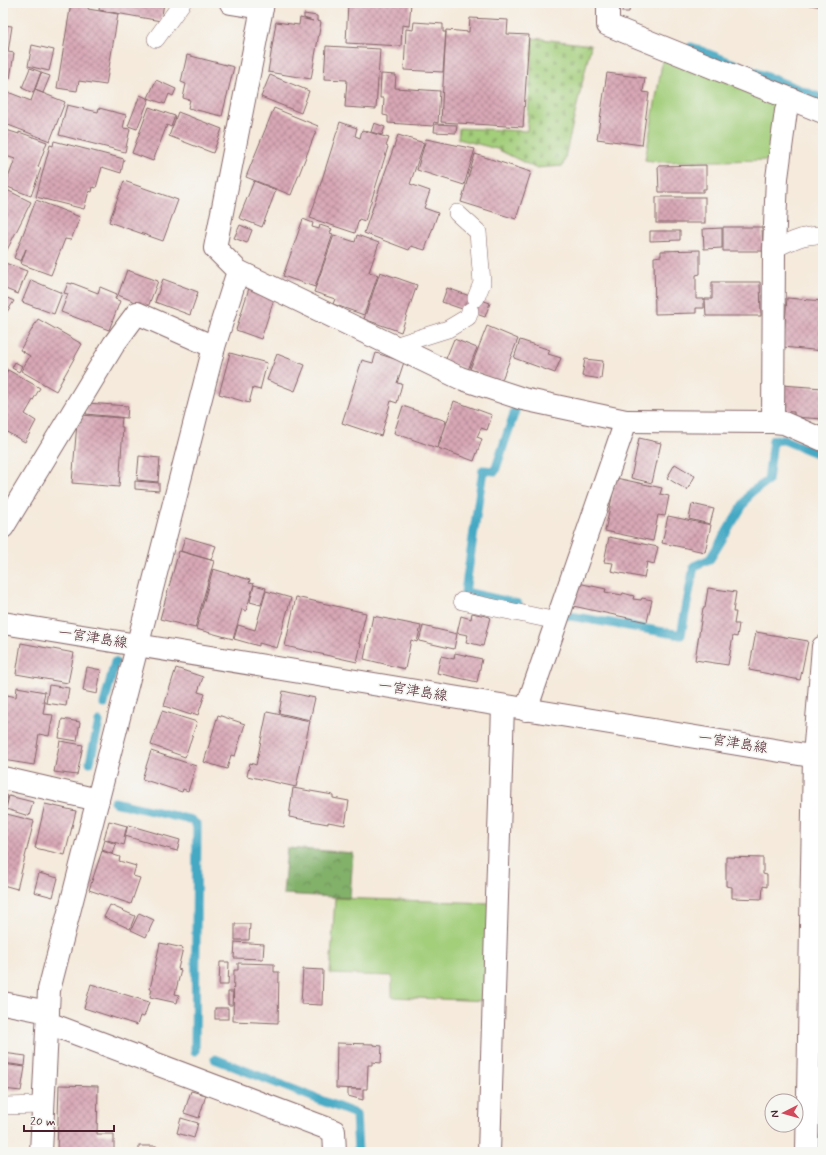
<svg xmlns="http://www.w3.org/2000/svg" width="826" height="1155" font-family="Mynerve,'Klee One',sans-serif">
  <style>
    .green { fill: #a3ce7a; stroke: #767652 }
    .forest { fill: url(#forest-crowns); stroke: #66684a }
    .cemetery { fill: url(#cemetery-stones); stroke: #767652 }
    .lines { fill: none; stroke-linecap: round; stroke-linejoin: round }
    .stream { stroke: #44a9c4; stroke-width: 9 }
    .building { fill: url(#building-cross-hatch) }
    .lane-casing { stroke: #866669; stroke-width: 18 }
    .street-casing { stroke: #866669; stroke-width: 24 }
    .secondary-casing { stroke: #866669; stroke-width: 24 }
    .lane { stroke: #fff; stroke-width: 17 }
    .street { stroke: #fff; stroke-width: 22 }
    .secondary { stroke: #fff; stroke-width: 22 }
    .labels { text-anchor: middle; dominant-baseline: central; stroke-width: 3.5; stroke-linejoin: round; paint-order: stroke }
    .street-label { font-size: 14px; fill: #4a1f2b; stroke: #f6f6f2 }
  </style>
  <defs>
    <pattern id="forest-crowns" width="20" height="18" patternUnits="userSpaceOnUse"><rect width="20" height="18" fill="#82b16a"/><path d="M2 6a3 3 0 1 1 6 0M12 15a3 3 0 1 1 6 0" fill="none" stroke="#6c8f57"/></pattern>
    <pattern id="cemetery-stones" width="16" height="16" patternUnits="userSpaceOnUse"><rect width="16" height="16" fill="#a3ce7a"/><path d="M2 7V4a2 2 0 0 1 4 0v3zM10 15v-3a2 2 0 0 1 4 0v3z" fill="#8eb06a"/></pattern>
    <pattern id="building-cross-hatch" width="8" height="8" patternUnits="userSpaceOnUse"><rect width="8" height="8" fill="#d8a7b6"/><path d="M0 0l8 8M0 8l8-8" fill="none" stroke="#b18794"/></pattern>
  </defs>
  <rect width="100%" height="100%" fill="#f6f6f2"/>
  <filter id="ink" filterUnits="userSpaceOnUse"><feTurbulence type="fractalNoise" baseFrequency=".025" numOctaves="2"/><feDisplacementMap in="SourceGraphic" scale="8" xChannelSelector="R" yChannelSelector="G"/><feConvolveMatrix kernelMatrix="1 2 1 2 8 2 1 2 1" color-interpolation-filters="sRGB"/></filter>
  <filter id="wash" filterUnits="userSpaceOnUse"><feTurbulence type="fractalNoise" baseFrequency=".012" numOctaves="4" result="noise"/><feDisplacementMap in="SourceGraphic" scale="16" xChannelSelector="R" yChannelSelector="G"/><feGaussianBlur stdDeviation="0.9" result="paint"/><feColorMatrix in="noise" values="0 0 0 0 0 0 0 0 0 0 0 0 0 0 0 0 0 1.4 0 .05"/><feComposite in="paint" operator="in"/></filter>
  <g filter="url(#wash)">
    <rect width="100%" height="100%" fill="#f5eadb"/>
    <!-- green -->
    <g class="green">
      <polygon points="663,58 778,102 774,160 658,162 645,160"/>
      <polygon points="335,898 490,903 488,1001 392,997 392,976 330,974"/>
    </g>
    <!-- forest -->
    <polygon class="forest" points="287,848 353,853 350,898 283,894"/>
    <!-- cemetery -->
    <polygon class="cemetery" points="533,38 591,45 563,166 535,168 497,149 458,139 459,128 527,131"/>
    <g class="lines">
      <!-- stream -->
      <g class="stream">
        <polyline points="691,47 823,99"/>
        <polyline points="517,405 495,471 483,470 465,592 518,604"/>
        <polyline points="570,616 681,635 694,566 710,559 751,492 768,481 773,440 784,440 823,456"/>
        <polyline points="104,704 115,662"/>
        <polyline points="90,762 99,722"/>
        <polyline points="114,802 191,820 197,825 195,1051"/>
        <polyline points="215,1059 356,1114 358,1152"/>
      </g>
    </g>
    <g id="blocks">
      <!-- building -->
      <g class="building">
        <polygon points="71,3 89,3 88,9 118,14 106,85 79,81 77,91 57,88"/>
        <polygon points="100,3 164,3 161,21 99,10"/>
        <polygon points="348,3 411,3 409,26 402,25 401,46 346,43"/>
        <polygon points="623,3 630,4 629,12 622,12"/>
        <polygon points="811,3 823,3 823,7 810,5"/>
        <polygon points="304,14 317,16 317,21 321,22 311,79 268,72 276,22 299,25 300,18 313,21 304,18"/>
        <polygon points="470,18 508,20 507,34 529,35 523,127 441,122 446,30 469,32"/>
        <polygon points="414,22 443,24 443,32 446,32 443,72 404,70 406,29 413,30"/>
        <polygon points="3,25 12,26 8,52 14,53 10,79 3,78"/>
        <polygon points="32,45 54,50 49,71 28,66"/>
        <polygon points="326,46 380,49 376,109 345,107 347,80 324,79"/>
        <polygon points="187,55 234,67 222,116 188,108 190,100 183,98 186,84 181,82"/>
        <polygon points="30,68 41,72 33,93 22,88"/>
        <polygon points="41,73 50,76 43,93 35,90"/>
        <polygon points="607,73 645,78 643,92 649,93 642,145 597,139"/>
        <polygon points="381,74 396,75 395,88 440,91 438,123 434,122 433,126 388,123 388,116 383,115 384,98 380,98"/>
        <polygon points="270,75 309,91 301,113 261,97"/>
        <polygon points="156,80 176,89 173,96 169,94 165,104 148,98"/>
        <polygon points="35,90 65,102 50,141 3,123 3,96 5,91 31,101"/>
        <polygon points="140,95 149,99 137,129 128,126"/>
        <polygon points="67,105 98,112 99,108 126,115 123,128 130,129 125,152 59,135"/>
        <polygon points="149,107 175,116 171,127 167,125 153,161 132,153"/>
        <polygon points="274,108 318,126 291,195 246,177"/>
        <polygon points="178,112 222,129 213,153 169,136"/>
        <polygon points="340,122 357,128 355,136 360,138 362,130 389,138 386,146 388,147 365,221 359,219 355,233 310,218"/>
        <polygon points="374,123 385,127 382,135 371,132"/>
        <polygon points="435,124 457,125 456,133 434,132"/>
        <polygon points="3,129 19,134 19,132 47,142 38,167 41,168 31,196 5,186 6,185 3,184 4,176 8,178 15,159 3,155"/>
        <polygon points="398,135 424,143 410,184 430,191 424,208 438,213 425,250 411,246 409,250 364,233"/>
        <polygon points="426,139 475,149 464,185 417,170"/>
        <polygon points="54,141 124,159 121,173 102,167 96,188 93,187 92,192 89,191 84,209 36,197 50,145 53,146"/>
        <polygon points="475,154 531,172 516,219 461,202"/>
        <polygon points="706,165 706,189 703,189 703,192 659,192 658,166"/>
        <polygon points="124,181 178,200 163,241 109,222"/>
        <polygon points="254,181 276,190 262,227 239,218"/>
        <polygon points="3,188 31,202 3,258"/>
        <rect x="656" y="197" width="49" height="26"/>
        <polygon points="36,200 80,217 71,240 65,239 51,275 21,264 26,249 21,261 14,258"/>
        <polygon points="303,219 313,223 312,227 319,229 320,225 332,229 330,233 333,234 315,287 283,276"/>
        <polygon points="240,225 252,230 247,243 234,238"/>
        <polygon points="723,227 762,227 763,251 723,251"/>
        <polygon points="722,228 722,248 704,249 703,229"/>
        <polygon points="650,231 680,231 680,240 650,241"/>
        <polygon points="334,235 355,242 357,235 379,243 369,272 378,275 364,315 333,304 335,299 314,292"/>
        <polygon points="700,250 700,274 696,275 696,299 704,299 704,308 696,308 696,313 655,314 654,257 661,256 661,251"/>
        <polygon points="5,263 27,271 18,294 3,288 3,268"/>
        <polygon points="127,270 158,281 148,307 118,295"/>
        <polygon points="380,272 417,285 401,332 364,319"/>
        <polygon points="163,279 198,292 190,315 155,302"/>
        <polygon points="31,280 62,293 54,314 22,302"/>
        <polygon points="712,282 760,282 761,316 706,316 705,299 712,299"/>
        <polygon points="68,283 72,284 72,283 98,293 100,287 117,294 115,299 120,301 109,330 61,312 68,294 64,293"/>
        <polygon points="249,288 275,296 261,339 236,330"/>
        <polygon points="447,288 490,303 485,317 442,302"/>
        <polygon points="3,296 14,301 3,318"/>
        <polygon points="787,298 823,301 823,351 783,347"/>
        <polygon points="38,319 82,344 56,391 21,371 30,356 20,350"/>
        <polygon points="487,326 518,339 501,382 470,369"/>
        <polygon points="454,339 477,348 468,370 445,361"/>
        <polygon points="520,340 550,350 548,354 561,358 555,373 514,358"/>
        <polygon points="230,353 267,363 260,390 253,388 249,403 219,394"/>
        <polygon points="376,353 404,362 397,383 402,384 397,403 391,401 381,436 342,423 362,360 373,363"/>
        <polygon points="277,354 305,365 295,391 267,380"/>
        <polygon points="585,359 603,361 601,379 582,376"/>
        <polygon points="15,362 22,366 19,372 12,368"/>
        <polygon points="3,367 7,369 4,376 8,370 40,388 25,414 36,421 25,442 3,430"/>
        <polygon points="781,385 823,388 823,419 794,417 794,412 780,411"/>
        <polygon points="454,401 492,415 487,430 481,428 477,437 482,439 474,461 438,448"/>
        <polygon points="87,403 128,406 127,418 86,414"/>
        <polygon points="403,406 446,421 437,448 394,433"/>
        <polygon points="81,415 122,418 121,427 123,427 119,487 72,483 77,423 81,423"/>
        <polygon points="639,438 661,443 652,483 631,478"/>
        <polygon points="139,456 160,458 158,482 137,480"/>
        <polygon points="675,464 695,476 687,490 667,478"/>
        <polygon points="616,478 662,488 660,494 669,496 665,516 658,515 653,541 605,531"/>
        <polygon points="135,481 159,483 159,491 135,489"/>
        <polygon points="692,504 714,509 710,524 689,519"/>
        <polygon points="668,516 711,525 705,552 662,543"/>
        <polygon points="185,537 216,546 211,560 181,551"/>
        <polygon points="609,537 658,547 654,564 647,562 644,578 611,571 613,563 604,562"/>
        <polygon points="179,551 214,561 195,628 160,619"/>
        <polygon points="213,569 250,580 249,583 254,584 246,611 242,609 233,639 196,629"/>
        <polygon points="578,583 606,589 605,592 622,595 623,593 634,596 633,599 641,600 642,598 652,600 647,622 573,606"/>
        <polygon points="254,585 266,588 261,605 250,602"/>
        <polygon points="708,588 736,592 733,612 736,612 734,624 739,624 737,637 733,636 728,665 695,660 703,608 705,608"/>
        <polygon points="266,591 291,598 277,648 259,643 259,646 234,639 238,625 255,630"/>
        <polygon points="296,597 366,613 359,643 361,644 357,662 285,646"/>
        <polygon points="472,613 490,617 483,646 466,642 468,635 457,633 461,616 471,619"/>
        <polygon points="373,616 421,626 417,642 411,640 405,669 364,659"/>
        <polygon points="423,626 457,634 454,649 419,641"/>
        <polygon points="756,632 808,641 800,680 749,670"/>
        <polygon points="21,643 74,653 68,683 16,674"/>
        <polygon points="455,653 482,659 477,682 437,673 441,656 454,659"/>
        <polygon points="87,667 101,670 97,694 83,691"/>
        <polygon points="176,668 203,677 198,692 205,694 198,715 192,713 191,715 164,706"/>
        <polygon points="49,685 69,688 66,706 46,703"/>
        <polygon points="17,687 45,692 43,702 45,702 43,714 53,715 49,736 39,734 34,765 3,760 3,694 16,697"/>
        <polygon points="283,691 315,698 310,720 279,713"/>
        <polygon points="162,711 197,722 185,757 151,745"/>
        <polygon points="267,712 310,721 296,787 247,776 250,763 256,765"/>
        <polygon points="218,715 245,724 235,756 231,755 227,769 204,762"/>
        <polygon points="62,719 80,722 77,741 59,738"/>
        <polygon points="60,741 83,745 77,775 54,772"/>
        <polygon points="151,751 196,766 188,791 183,789 182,792 142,779"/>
        <polygon points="293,788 333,795 333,798 349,801 345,825 328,822 328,824 289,817"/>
        <polygon points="3,794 8,796 4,812 3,811"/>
        <polygon points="9,796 33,802 29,816 6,809"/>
        <polygon points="45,804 76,811 65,855 35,848"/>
        <polygon points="3,813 34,821 17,889 3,885"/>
        <polygon points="109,821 127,826 124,837 126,837 124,845 104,839"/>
        <polygon points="128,825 180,840 177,851 125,836"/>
        <polygon points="105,840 116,844 113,854 102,850"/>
        <polygon points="102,851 120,857 119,861 136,866 133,876 140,878 131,904 89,890"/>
        <polygon points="726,857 763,858 763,874 767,875 767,887 763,886 762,899 732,898 732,887 726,886"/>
        <polygon points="39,873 58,878 53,897 34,892"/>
        <polygon points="110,905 135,916 130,929 104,917"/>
        <polygon points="139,913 154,920 146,937 131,930"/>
        <polygon points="235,924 250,924 249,940 235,940"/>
        <polygon points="235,942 264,944 263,959 234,958"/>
        <polygon points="160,943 183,948 178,969 181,970 175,994 179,995 177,1003 150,997 152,989 150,989"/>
        <polygon points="220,962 229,962 228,985 219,985"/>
        <polygon points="238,963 274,964 274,972 279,972 278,1023 233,1021 234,970 238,970"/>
        <polygon points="303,969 323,970 322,1005 301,1004"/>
        <polygon points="91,984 149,1002 144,1017 140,1016 137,1025 84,1008"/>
        <polygon points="228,992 233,992 232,1005 228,1005"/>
        <rect x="215" y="1008" width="13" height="11"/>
        <polygon points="337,1043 373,1044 373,1045 382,1046 381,1063 372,1062 372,1065 368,1065 367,1089 363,1089 363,1100 348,1096 348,1089 361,1089 336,1088"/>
        <polygon points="3,1053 26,1056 25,1066 3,1063"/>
        <polygon points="3,1064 25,1067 21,1091 3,1089"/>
        <polygon points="59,1085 98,1086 97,1134 114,1134 114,1152 57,1152"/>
        <polygon points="191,1091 206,1095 199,1118 184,1113"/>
        <polygon points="181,1118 198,1123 194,1138 177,1133"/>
        <rect x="820" y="1143" width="3" height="9"/>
        <rect x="139" y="1146" width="17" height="6"/>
      </g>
    </g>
  </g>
  <g filter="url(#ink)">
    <use href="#blocks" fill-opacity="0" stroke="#866669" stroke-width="1"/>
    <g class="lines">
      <!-- lane casing -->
      <g class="lane-casing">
        <g id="lane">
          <polyline points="156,39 182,3"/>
          <polyline points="457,213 478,232 482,283 476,298"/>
          <path d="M774 249C788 243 807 232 823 236"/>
          <polyline points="394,346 448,329 468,317 470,311"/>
          <polyline points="462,601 557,621"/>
          <polyline points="3,1106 43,1105"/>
        </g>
      </g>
      <!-- street casing -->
      <g class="street-casing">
        <g id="street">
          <polyline points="231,3 262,8"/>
          <polyline points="608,3 608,25 823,112"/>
          <polyline points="238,271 460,378 523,399 626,421 526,710"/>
          <polyline points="626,421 773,422 784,423 823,440"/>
          <polyline points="773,422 774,249 777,178 786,111 791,99"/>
          <polyline points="3,527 114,344 137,313 214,347"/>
          <polyline points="3,778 98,800"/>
          <polyline points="3,1003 48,1012"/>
          <polyline points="48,1023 334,1131 335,1152"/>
          <polyline points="41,1152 49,990 214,347 238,271 215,248 263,3"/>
          <polyline points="489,1152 503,706"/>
          <polyline points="807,1152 814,756 823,647"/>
        </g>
      </g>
      <!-- secondary casing -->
      <g class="secondary-casing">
        <polyline id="secondary" points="3,623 823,758"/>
      </g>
      <!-- lane -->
      <use href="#lane" class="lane"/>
      <!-- street -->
      <use href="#street" class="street"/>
      <!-- secondary -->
      <use href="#secondary" class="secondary"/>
    </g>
  </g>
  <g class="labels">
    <!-- street labels -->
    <g class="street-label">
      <text transform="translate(93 638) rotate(9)">一宮津島線</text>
      <text transform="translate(413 691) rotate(9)">一宮津島線</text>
      <text transform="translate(733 743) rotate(9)">一宮津島線</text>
    </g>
  </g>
  <!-- margin -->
  <rect width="826" height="1155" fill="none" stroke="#f6f6f2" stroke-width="16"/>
  <!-- north arrow -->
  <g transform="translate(784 1113) rotate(264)"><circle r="19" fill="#f6f6f2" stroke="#b1a0a2"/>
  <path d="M0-3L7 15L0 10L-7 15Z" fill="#d1495b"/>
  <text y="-6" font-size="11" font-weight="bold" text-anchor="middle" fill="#4a1f2b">N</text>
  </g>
  <!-- scale -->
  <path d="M24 1125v6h90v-6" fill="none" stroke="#4a1f2b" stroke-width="2"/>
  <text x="30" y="1125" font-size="12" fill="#4a1f2b" stroke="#f6f6f2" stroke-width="3" paint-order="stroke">20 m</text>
</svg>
